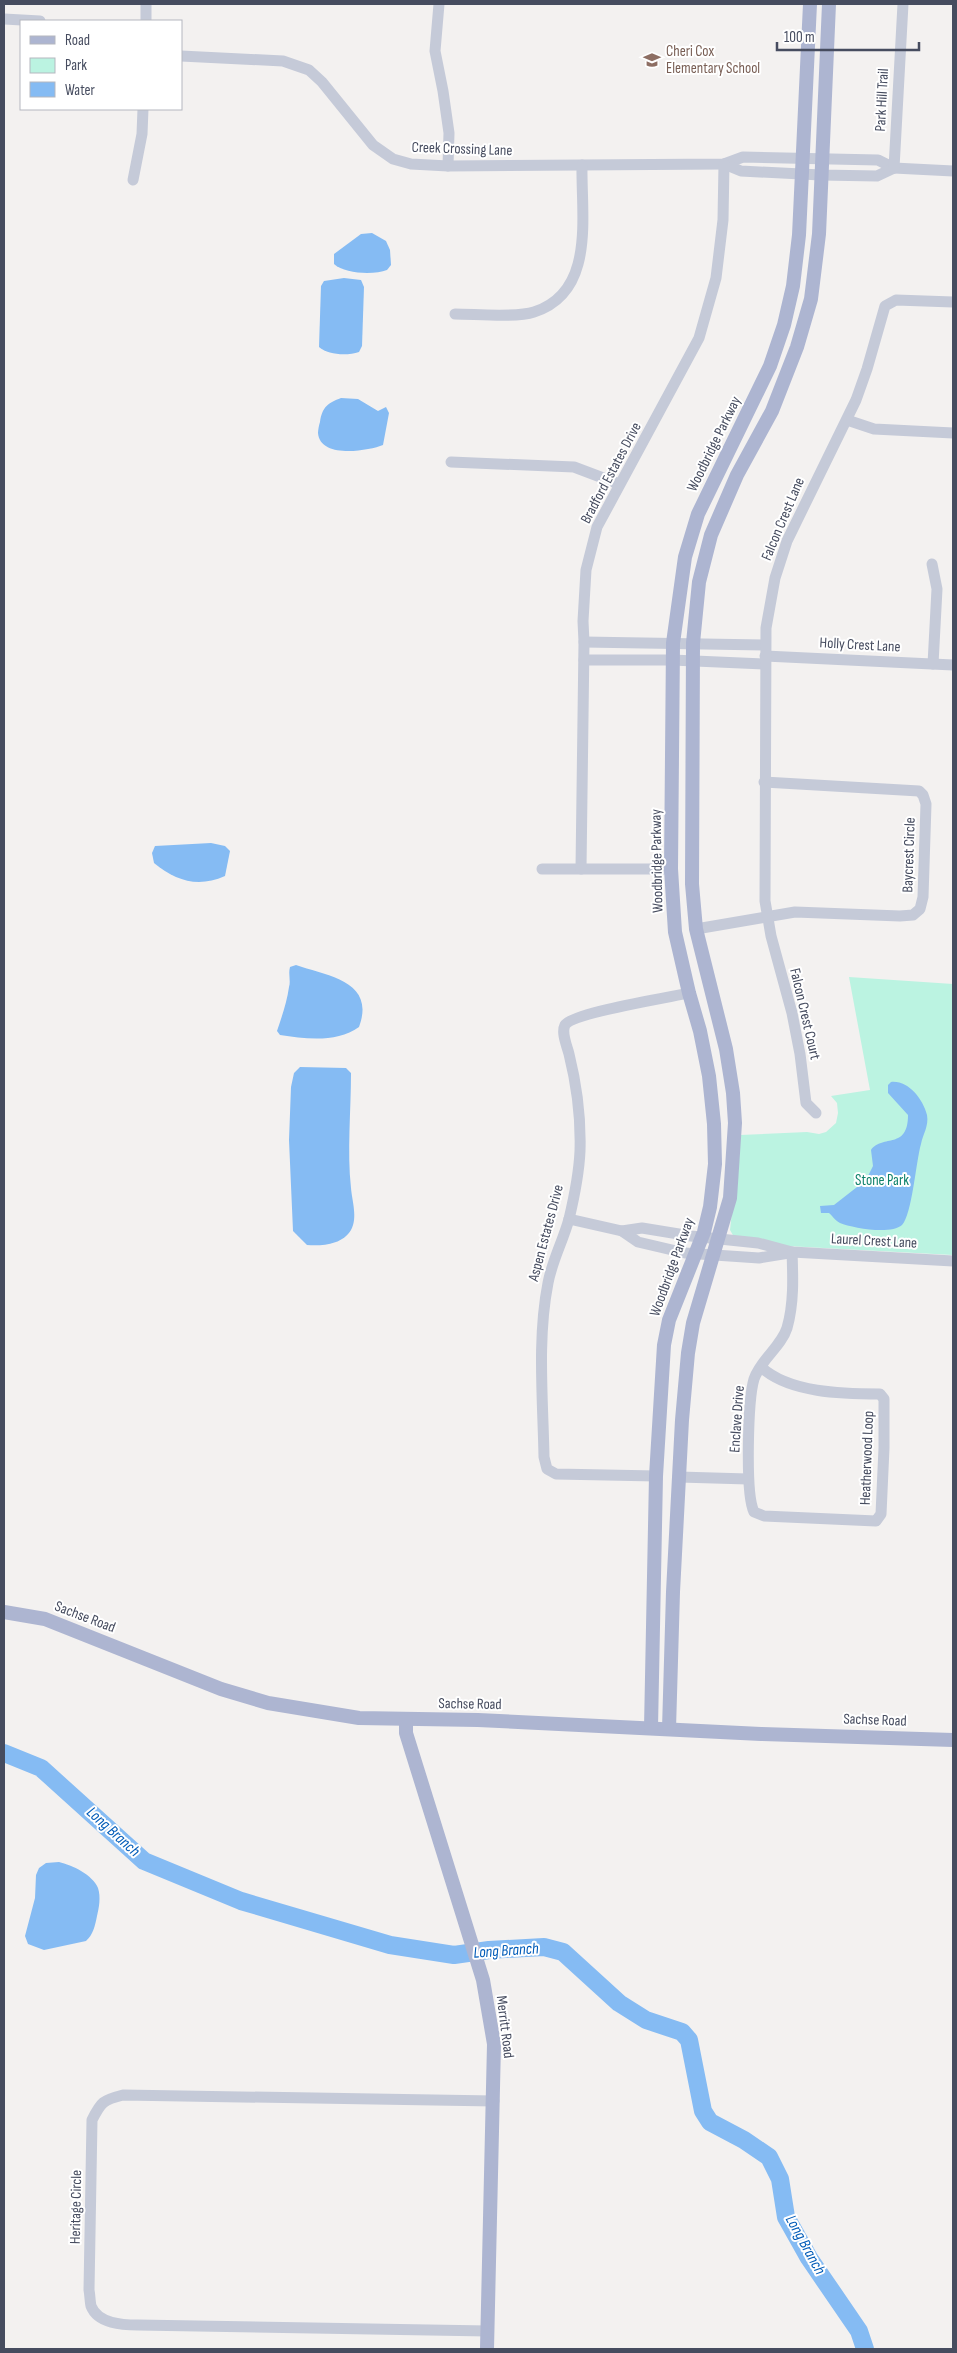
<svg xmlns="http://www.w3.org/2000/svg" width="957" height="2353" font-family="'Sofia Sans Condensed',sans-serif">
  <style>
    .green { fill: #bbf3e1 }
    .water { fill: #85bbf3 }
    .lines { fill: none; stroke-linecap: round; stroke-linejoin: round }
    .river { stroke: #85bbf3; stroke-width: 18 }
    .minor { stroke: #c5cad8; stroke-width: 11 }
    .major { stroke: #adb5d1; stroke-width: 14 }
    .labels { text-anchor: middle; dominant-baseline: central; stroke-width: 4; stroke-linejoin: round; paint-order: stroke }
    .education-label { font-size: 15px; fill: #785e54; stroke: #fff; text-anchor: start }
    .street-label { font-size: 15px; fill: #464c5f; stroke: #fff }
    .park-label { font-size: 15px; fill: #0f826b; stroke: #fff }
    .water-label { font-size: 16px; font-style: italic; fill: #005bb8; stroke: #fff }
  </style>
  <rect width="100%" height="100%" fill="#f3f1f0"/>
  <!-- green -->
  <polygon class="green" points="849,977 953,984 953,1255 787,1246 734,1237 730,1230 740,1135 807,1132 819,1134 826,1132 836,1123 838,1113 837,1103 831,1096 870,1090"/>
  <!-- water -->
  <g class="water">
    <path d="M372 233 386 241 390 250 391 265 387 270C374 275 345 274 334 264V254L361 234Z"/>
    <path d="M344 278 361 280 364 287 362 346 359 352C347 356 328 355 319 347L321 286 324 281Z"/>
    <path d="M341 398 358 399 378 411 386 407 389 413 383 445C368 451 320 459 318 433 318 430 319 425 320 422 322 407 328 403 341 398Z"/>
    <path d="M211 843 225 846 230 851 225 876C198 888 176 881 154 863L152 853 155 846Z"/>
    <path d="M296 965C328 976 376 981 359 1027 337 1043 306 1039 280 1035L277 1031C282 1016 287 1002 289 987 291 981 288 974 290 967Z"/>
    <path d="M300 1067 346 1068 351 1073C351 1111 347 1151 351 1188 352 1201 358 1218 351 1230 342 1245 322 1246 307 1245L293 1231 289 1140 291 1087 294 1073Z"/>
    <path d="M891 1082C908 1080 923 1099 927 1115 929 1126 923 1134 921 1144 916 1161 912 1215 902 1225 891 1235 852 1228 840 1223 834 1220 833 1216 829 1213H821L820 1206 834 1205 866 1180 873 1166 871 1150C883 1134 908 1150 908 1115L888 1093V1085Z"/>
    <path d="M59 1862C72 1865 93 1875 98 1888 101 1897 99 1908 97 1916 95 1926 93 1935 86 1941L44 1950 28 1944 25 1936 35 1898 36 1875 39 1868 46 1863Z"/>
  </g>
  <g class="lines">
    <!-- river -->
    <polyline class="river" points="4,1753 41,1768 144,1861 241,1901 390,1945 454,1955 489,1950 544,1947 563,1952 619,2003 646,2020 682,2032 689,2040 703,2111 710,2122 744,2140 769,2157 780,2179 786,2217 809,2258 859,2331 865,2349"/>
    <!-- minor -->
    <g class="minor">
      <polyline points="146,4 146,21"/>
      <polyline points="439,4 435,51 443,91 449,133 448,166"/>
      <polyline points="4,19 40,21"/>
      <polyline points="181,56 283,61 309,70 322,82 373,145 393,159 411,164 448,166 724,164 743,157 878,160 894,168 953,171"/>
      <polyline points="724,164 741,171 821,175 877,176 894,168"/>
      <polyline points="894,168 903,4"/>
      <polyline points="133,180 142,134 143,109"/>
      <path d="M455 314C475 314 516 318 534 312 596 292 581 216 582 165"/>
      <polyline points="847,420 874,429 953,433"/>
      <polyline points="451,462 574,467 619,484"/>
      <polyline points="932,564 937,589 933,664"/>
      <polyline points="584,642 765,645"/>
      <polyline points="765,656 953,665"/>
      <polyline points="584,660 672,660 765,664"/>
      <polyline points="542,869 671,869"/>
      <polyline points="581,869 584,642 583,621 586,570 597,527 699,338 716,278 723,220 724,164"/>
      <polyline points="696,929 795,912 900,916 913,915 920,909 923,897 926,804 923,795 919,791 764,782"/>
      <polyline points="816,1113 806,1103 800,1054 792,1013 771,936 765,901 766,628 775,578 787,541 856,400 867,369 885,306 896,300 953,302"/>
      <polyline points="569,1219 622,1231 642,1228 691,1236 758,1243 792,1252 953,1261"/>
      <polyline points="622,1231 638,1242 685,1253 759,1258 789,1253"/>
      <path d="M761 1367C789 1393 843 1394 880 1394L884 1399V1448L881 1514 876 1521 764 1516 754 1512C745 1494 748 1399 754 1379 761 1359 781 1347 787 1328 794 1304 793 1277 792 1252"/>
      <path d="M656 1476 556 1474 547 1469 544 1457C543 1400 537 1339 548 1283 552 1261 563 1241 569 1219 574 1198 579 1173 580 1151 581 1119 577 1086 569 1054 567 1046 561 1033 565 1025 572 1013 671 997 689 993"/>
      <polyline points="679,1477 748,1479"/>
      <path d="M488 2331 138 2325C123 2325 98 2324 91 2306 90 2302 90 2295 89 2290L92 2120C101 2102 103 2100 123 2095L494 2101"/>
    </g>
    <!-- major -->
    <g class="major">
      <polyline points="4,1612 45,1619 221,1689 268,1703 359,1718 478,1720 761,1734 953,1740"/>
      <polyline points="406,1720 406,1733 483,1980 494,2044 487,2349"/>
      <polyline points="651,1728 656,1476 664,1345 669,1320 704,1232 710,1207 715,1164 714,1124 709,1076 700,1031 689,993 675,932 671,869 673,643 685,557 698,514 770,366 784,325 793,286 799,235 810,4"/>
      <polyline points="669,1729 673,1592 682,1420 688,1353 693,1323 730,1198 735,1123 733,1093 726,1049 696,929 692,884 693,643 699,582 711,535 737,475 772,411 797,347 811,299 819,234 829,4"/>
    </g>
  </g>
  <!-- icons -->
  <defs>
    <g id="school-bare" transform="scale(1.35)"><path d="M0-5L7-2L0 1L-7-2ZM-4 1L0 2.5L4 1V4Q0 6-4 4Z" fill="#8d6e63" stroke="#fff" stroke-width="2.5" paint-order="stroke"/></g>
  </defs>
  <g fill-rule="evenodd">
    <use href="#school-bare" x="652" y="60"/>
  </g>
  <g class="labels">
    <!-- education labels -->
    <g class="education-label">
      <text x="666" y="51">Cheri Cox<tspan x="666" dy="17">Elementary School</tspan></text>
    </g>
    <!-- street labels -->
    <g class="street-label">
      <text transform="translate(882 100) rotate(-87)">Park Hill Trail</text>
      <text transform="translate(462 149) rotate(2)">Creek Crossing Lane</text>
      <text transform="translate(714 444) rotate(-64)">Woodbridge Parkway</text>
      <text transform="translate(611 473) rotate(-62)">Bradford Estates Drive</text>
      <text transform="translate(783 519) rotate(-67)">Falcon Crest Lane</text>
      <text transform="translate(860 645) rotate(3)">Holly Crest Lane</text>
      <text transform="translate(909 855) rotate(-88)">Baycrest Circle</text>
      <text transform="translate(657 861) rotate(-91)">Woodbridge Parkway</text>
      <text transform="translate(805 1014) rotate(77)">Falcon Crest Court</text>
      <text transform="translate(546 1233) rotate(-75)">Aspen Estates Drive</text>
      <text transform="translate(874 1241) rotate(3)">Laurel Crest Lane</text>
      <text transform="translate(672 1267) rotate(-70)">Woodbridge Parkway</text>
      <text transform="translate(737 1419) rotate(-86)">Enclave Drive</text>
      <text transform="translate(867 1458) rotate(-88)">Heatherwood Loop</text>
      <text transform="translate(85 1617) rotate(21)">Sachse Road</text>
      <text transform="translate(470 1704) rotate(1)">Sachse Road</text>
      <text transform="translate(875 1720) rotate(2)">Sachse Road</text>
      <text transform="translate(505 2027) rotate(83)">Merritt Road</text>
      <text transform="translate(76 2207) rotate(-89)">Heritage Circle</text>
    </g>
    <!-- park labels -->
    <g class="park-label">
      <text x="882" y="1180">Stone Park</text>
    </g>
    <!-- water labels -->
    <g class="water-label">
      <text transform="translate(113 1832) rotate(42)">Long Branch</text>
      <text transform="translate(506 1951) rotate(-4)">Long Branch</text>
      <text transform="translate(805 2245) rotate(61)">Long Branch</text>
    </g>
  </g>
  <!-- border -->
  <rect width="957" height="2353" fill="none" stroke="#464c5f" stroke-width="10"/>
  <!-- legend -->
  <rect x="20" y="20" width="162" height="90" fill="#ffffff" stroke="#b5b7bf"/>
  <rect x="30" y="36" width="25" height="8" fill="#adb5d1" stroke="#b5b7bf"/>
  <text x="65" y="45" font-size="15" fill="#464c5f">Road</text>
  <rect x="30" y="58" width="25" height="15" fill="#bbf3e1" stroke="#b5b7bf"/>
  <text x="65" y="70" font-size="15" fill="#464c5f">Park</text>
  <rect x="30" y="82" width="25" height="15" fill="#85bbf3" stroke="#b5b7bf"/>
  <text x="65" y="95" font-size="15" fill="#464c5f">Water</text>
  <!-- scale -->
  <path d="M777 42v8h142v-8" fill="none" stroke="#464c5f" stroke-width="2.5"/>
  <text x="784" y="42" font-size="15" fill="#464c5f" stroke="#ffffff" stroke-width="4" paint-order="stroke">100 m</text>
</svg>
